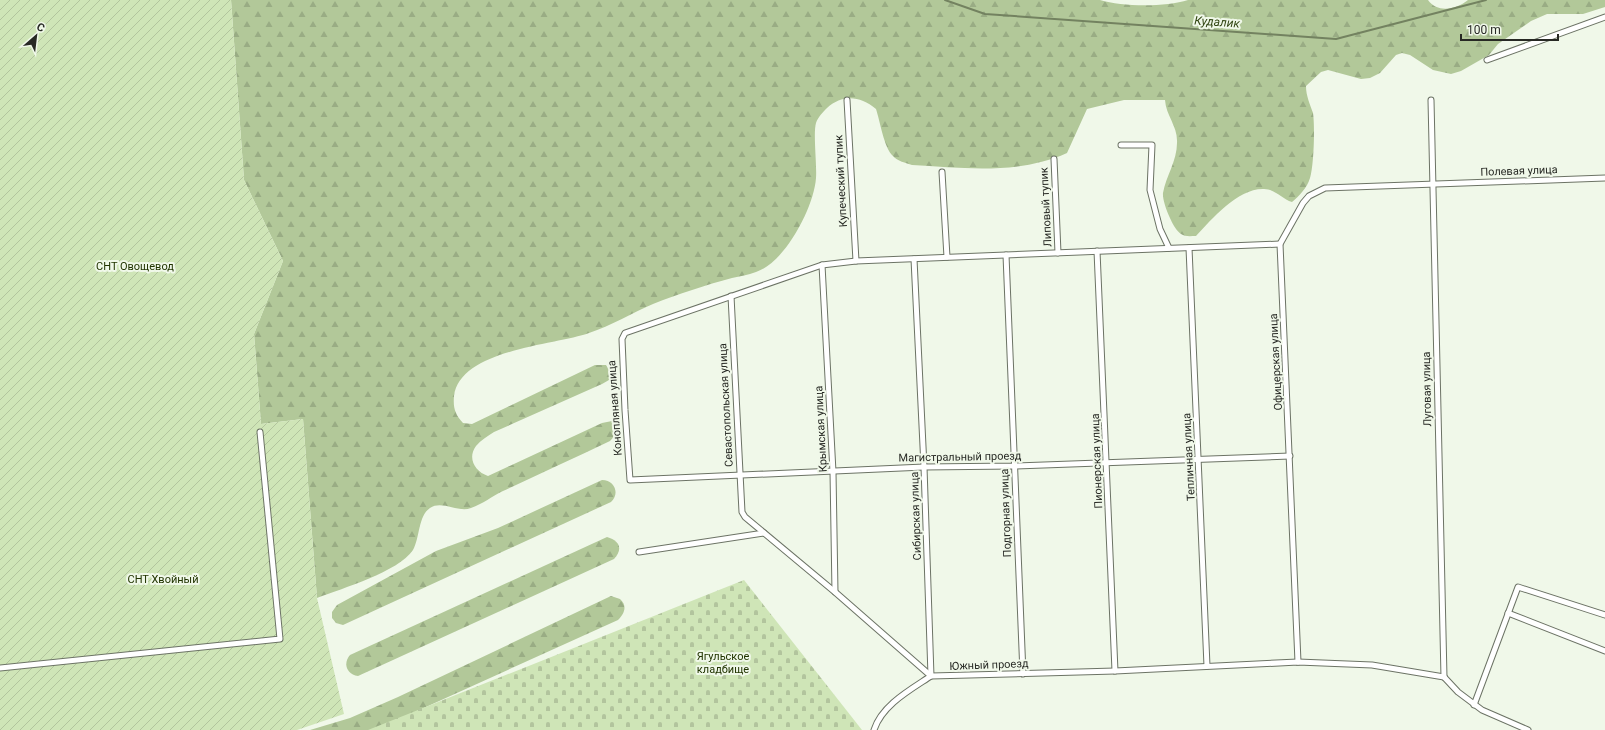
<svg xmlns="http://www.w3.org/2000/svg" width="1605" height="730" font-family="Roboto,sans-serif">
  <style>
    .forest { fill: url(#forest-firs) }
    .cemetery { fill: url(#cemetery-stones) }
    .garden { fill: url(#garden-furrows) }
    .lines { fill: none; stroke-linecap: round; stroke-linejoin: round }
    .stream { stroke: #738260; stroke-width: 2 }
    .street-casing { stroke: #6c7365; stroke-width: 7 }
    .street { stroke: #fff; stroke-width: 5 }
    .labels { text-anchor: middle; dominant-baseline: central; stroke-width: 4; stroke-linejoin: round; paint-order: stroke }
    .street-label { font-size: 11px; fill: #272924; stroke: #f0f8e9 }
    .park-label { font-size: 11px; fill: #213400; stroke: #f0f8e9 }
    .water-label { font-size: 12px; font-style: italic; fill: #324613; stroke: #f0f8e9 }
  </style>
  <defs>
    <pattern id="forest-firs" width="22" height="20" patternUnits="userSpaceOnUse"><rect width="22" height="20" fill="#b2c899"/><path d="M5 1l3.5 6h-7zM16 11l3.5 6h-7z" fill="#99ac84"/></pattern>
    <pattern id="cemetery-stones" width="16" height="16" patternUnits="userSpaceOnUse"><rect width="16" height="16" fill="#cfe5b7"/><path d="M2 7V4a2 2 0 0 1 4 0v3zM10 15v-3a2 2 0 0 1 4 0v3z" fill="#b2c49d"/></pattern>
    <pattern id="garden-furrows" width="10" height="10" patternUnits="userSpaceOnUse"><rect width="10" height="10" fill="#cfe5b7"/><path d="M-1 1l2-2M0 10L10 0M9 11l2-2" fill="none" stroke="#b2c49d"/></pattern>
  </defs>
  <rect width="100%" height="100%" fill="#f0f8e9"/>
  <!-- forest -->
  <g class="forest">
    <path d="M231 0H1100C1123 7 1166 7 1188 0H1428C1438 14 1457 9 1468 0H1605V7L1583 14H1547L1531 21 1498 44 1489 55 1461 71 1451 74 1433 70 1410 55 1402 53 1396 55 1380 73 1370 78 1361 79 1328 70 1321 72 1306 86C1306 96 1310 104 1313 113 1315 125 1314 166 1310 178 1307 188 1299 196 1292 202 1282 199 1275 189 1264 189 1238 188 1212 219 1196 236 1191 236 1185 237 1181 234 1173 229 1162 202 1163 193 1166 176 1177 161 1177 143 1178 126 1166 116 1165 100H1124L1087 109 1067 153C1018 175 964 168 912 165 906 163 897 161 893 156 884 148 880 121 876 109 860 96 843 94 827 108 823 112 818 117 816 123 813 133 817 165 816 178 814 207 785 263 756 272 748 275 740 276 732 278 706 285 678 294 653 304 632 313 611 326 589 333 556 345 460 349 454 396 453 408 455 414 463 423L472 424 595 365H606L612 375 609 380 602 384 494 432C488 436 481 440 476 446 467 458 475 472 488 476L602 423 612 421 619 425 620 430 610 441C575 458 539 474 503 491 492 496 483 504 471 508 458 513 442 500 430 508 418 516 420 538 413 550 398 572 343 588 317 598L303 419 261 424 254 334 283 261 244 180Z"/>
    <path d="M602 480C615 480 620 494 611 502L343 625 336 623 332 618V612L337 605 436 551 498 528Z"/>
    <path d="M607 537C620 541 623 549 614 559L358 676C346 674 343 663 350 655Z"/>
    <path d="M611 596 620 599C628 606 624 614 618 620L375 730H310L350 718 398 697Z"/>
  </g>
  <!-- cemetery -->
  <polygon class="cemetery" points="744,580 862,730 368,730"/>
  <!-- garden -->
  <polygon class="garden" points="0,0 231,0 244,180 283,261 254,334 261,424 303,419 317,598 344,714 297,730 0,730"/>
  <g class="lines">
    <!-- stream -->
    <polyline class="stream" points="945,0 985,14 1336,39 1486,0"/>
    <!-- street casing -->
    <g class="street-casing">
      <g id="street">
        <polyline points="1487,60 1605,17"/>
        <polyline points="847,100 856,261"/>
        <polyline points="1431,100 1444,677"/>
        <polyline points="1121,145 1152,145 1150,190 1160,229 1169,248"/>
        <polyline points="1054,159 1058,253"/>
        <polyline points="942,172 947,257"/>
        <polyline points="1280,244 856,261 822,265 625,333 622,339 625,410 630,480 924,467 1014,466 1290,456"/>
        <polyline points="1189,248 1207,666"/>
        <polyline points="1097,251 1115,671"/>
        <polyline points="1006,255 1023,674"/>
        <polyline points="822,265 833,472 835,592"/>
        <polyline points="731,296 742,512 745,517 835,592 931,676 1115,671 1298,662 1372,665 1444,677"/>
        <polyline points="639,552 764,533"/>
        <polyline points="1508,613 1605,651"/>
        <polyline points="1298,662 1280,244 1303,203 1309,196 1325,188 1605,178"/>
        <polyline points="0,668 280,639 260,432"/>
        <polyline points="1444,677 1458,692 1482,710 1528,730"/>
        <polyline points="1474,705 1518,587 1605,615"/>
        <path d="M874 730C882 705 910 690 931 676L924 467 914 259"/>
      </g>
    </g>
    <!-- street -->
    <use href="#street" class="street"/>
  </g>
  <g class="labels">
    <!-- street labels -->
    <g class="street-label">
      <text transform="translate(1519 171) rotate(-2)">Полевая улица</text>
      <text transform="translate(841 181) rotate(-93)">Купеческий тупик</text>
      <text transform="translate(1046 207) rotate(-93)">Липовый тупик</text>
      <text transform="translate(1276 362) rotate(-93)">Офицерская улица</text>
      <text transform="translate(1427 389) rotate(-91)">Луговая улица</text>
      <text transform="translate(726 405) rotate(-93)">Севастопольская улица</text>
      <text transform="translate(615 408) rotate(-94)">Конопляная улица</text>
      <text transform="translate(821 429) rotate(-93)">Крымская улица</text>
      <text transform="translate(960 457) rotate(-1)">Магистральный проезд</text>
      <text transform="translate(1189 457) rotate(-93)">Тепличная улица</text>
      <text transform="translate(1097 461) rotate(-92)">Пионерская улица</text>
      <text transform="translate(1006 513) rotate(-92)">Подгорная улица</text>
      <text transform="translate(916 516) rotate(-92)">Сибирская улица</text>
      <text transform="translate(989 665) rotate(-2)">Южный проезд</text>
    </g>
    <!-- park labels -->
    <g class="park-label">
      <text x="135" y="266">СНТ Овощевод</text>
      <text x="163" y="579">СНТ Хвойный</text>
      <text x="723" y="656">Ягульское<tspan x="723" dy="13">кладбище</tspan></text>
    </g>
    <!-- water labels -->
    <g class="water-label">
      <text transform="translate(1217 22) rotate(4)">Кудалик</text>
    </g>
  </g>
  <!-- north arrow -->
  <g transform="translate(36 36) rotate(28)" stroke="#f0f8e9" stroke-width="3" paint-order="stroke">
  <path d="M0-3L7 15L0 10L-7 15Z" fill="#272924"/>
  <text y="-6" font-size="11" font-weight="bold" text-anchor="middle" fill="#272924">С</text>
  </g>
  <!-- scale -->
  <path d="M1461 34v6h97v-6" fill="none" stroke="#272924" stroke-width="2"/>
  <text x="1467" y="34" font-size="12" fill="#272924" stroke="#f0f8e9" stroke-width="3" paint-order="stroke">100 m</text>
</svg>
